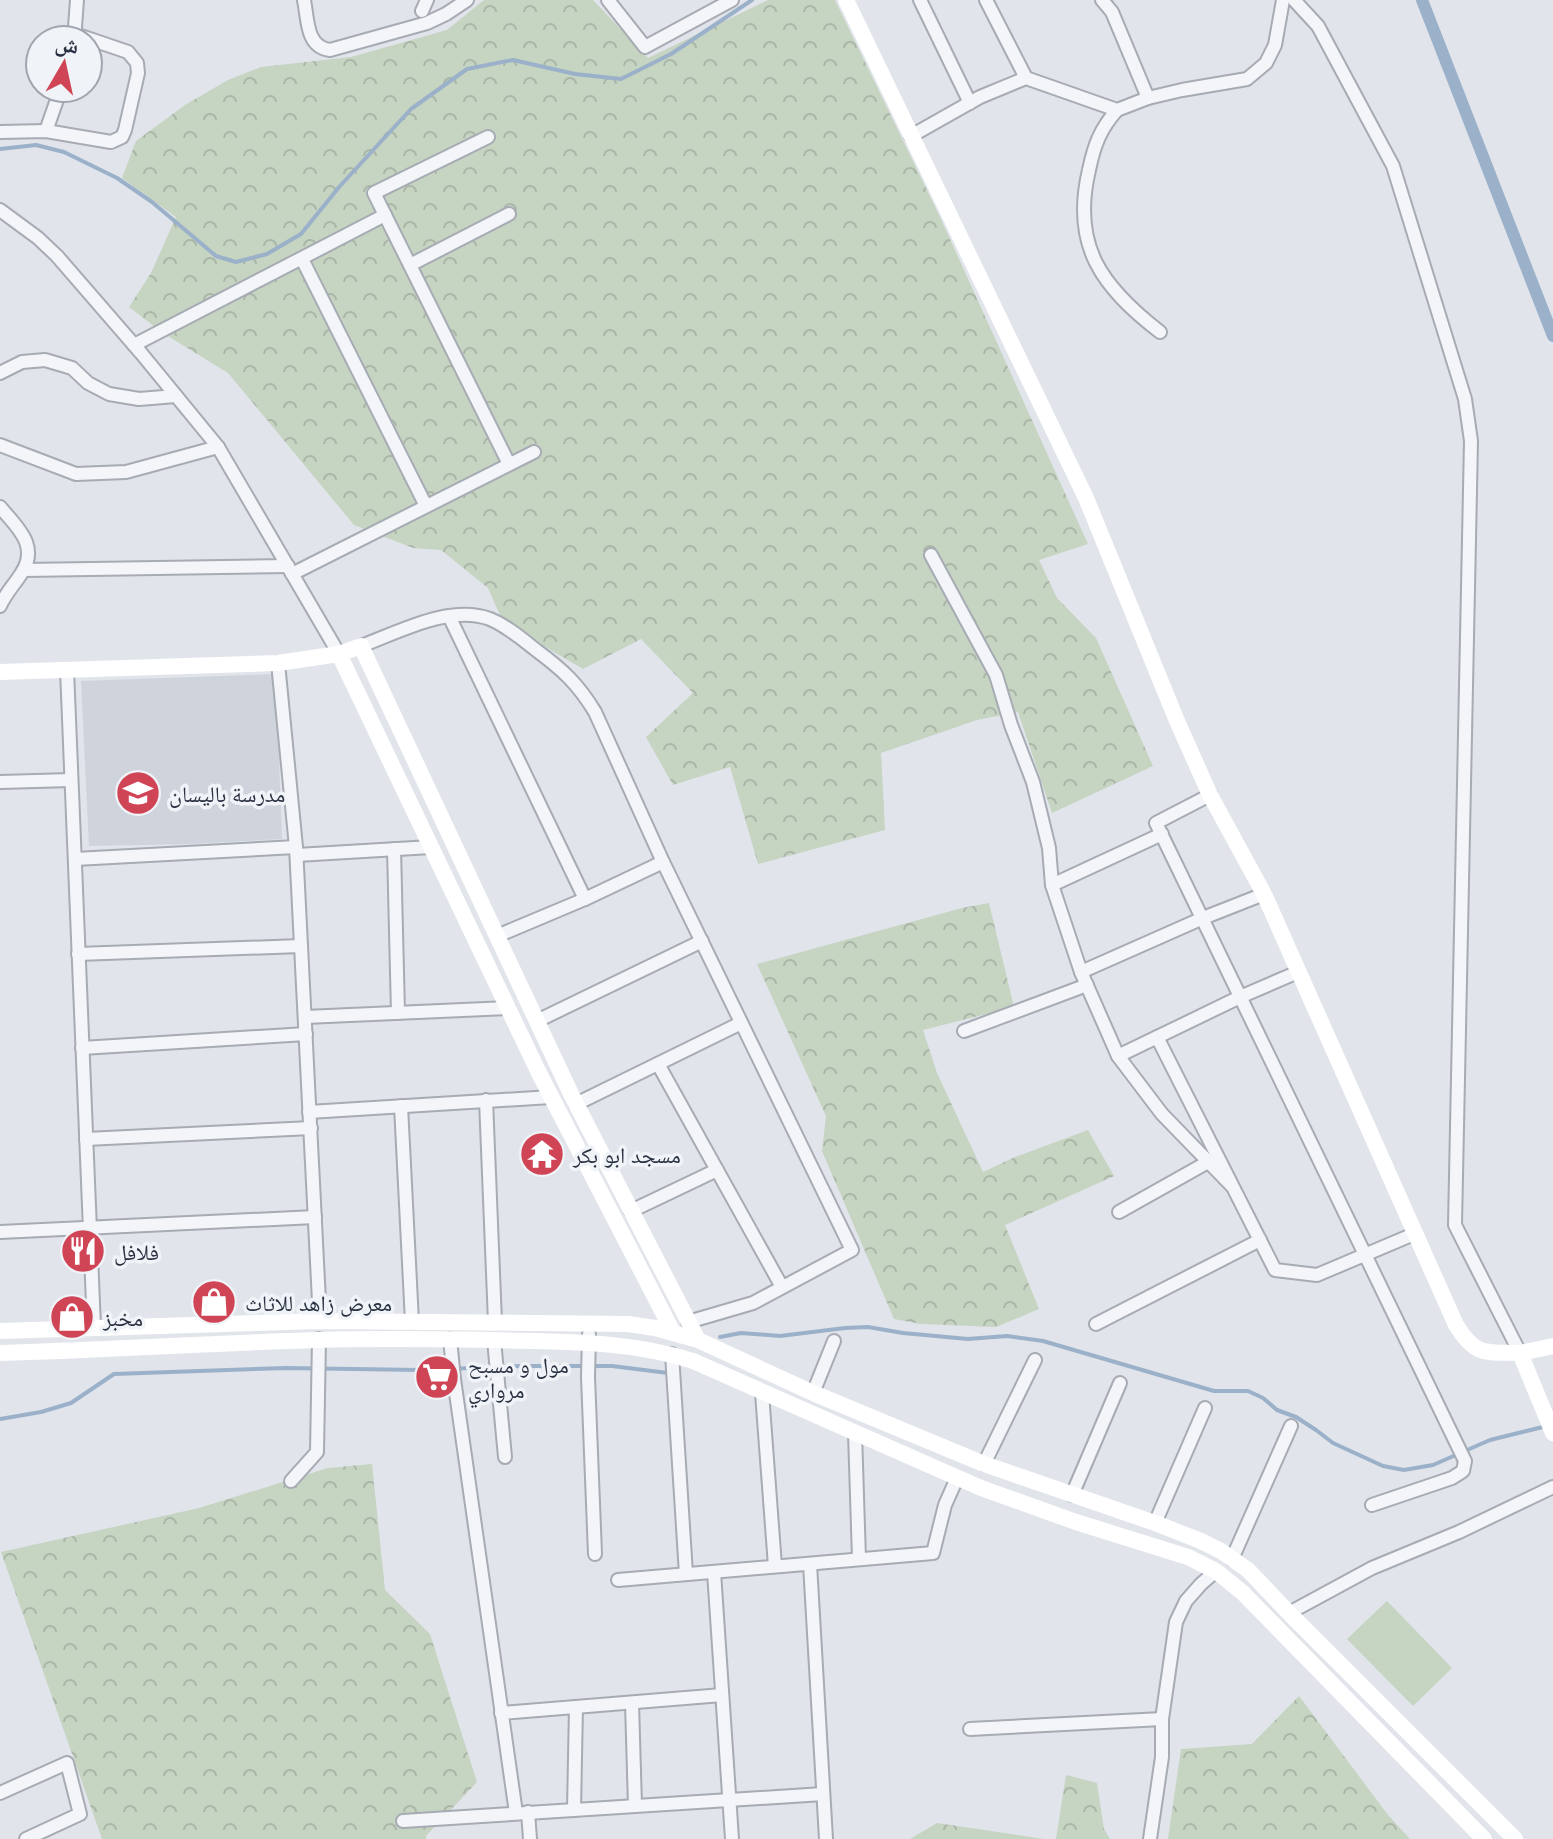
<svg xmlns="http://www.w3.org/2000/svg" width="1553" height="1839" font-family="'Open Sans','Noto Naskh Arabic',sans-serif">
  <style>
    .built { fill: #cfd3dc }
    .forest { fill: url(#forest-crowns) }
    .garden { fill: #c6d4c2 }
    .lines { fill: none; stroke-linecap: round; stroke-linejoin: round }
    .stream { stroke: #9bb1ca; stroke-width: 4 }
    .canal { stroke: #9bb1ca; stroke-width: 12 }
    .street-casing { stroke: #a6abb4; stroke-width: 16 }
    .street { stroke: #f4f5f8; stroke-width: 12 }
    .secondary { stroke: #fff; stroke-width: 16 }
    .labels { text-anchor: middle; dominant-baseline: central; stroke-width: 7; stroke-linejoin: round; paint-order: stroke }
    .poi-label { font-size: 22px; fill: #293142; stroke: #f0f3f7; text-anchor: start }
  </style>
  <defs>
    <pattern id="forest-crowns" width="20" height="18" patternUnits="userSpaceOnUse" patternTransform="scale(2)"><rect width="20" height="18" fill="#c6d4c2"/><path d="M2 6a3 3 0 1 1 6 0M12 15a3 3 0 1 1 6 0" fill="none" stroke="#aab6a8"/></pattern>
  </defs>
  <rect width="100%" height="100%" fill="#e1e4ea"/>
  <!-- built -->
  <polygon class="built" points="276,674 282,839 191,844 89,846 81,681"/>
  <!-- forest -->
  <g class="forest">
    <polygon points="484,0 593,0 648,58 768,0 835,0 940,217 1088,544 1039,560 1057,598 1096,638 1153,766 1052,813 1018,712 977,720 881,753 885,830 758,864 730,767 673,785 646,737 693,693 641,639 583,669 503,622 488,588 441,550 413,548 354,525 228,373 163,333 129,307 151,273 176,217 122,178 136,141 185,105 228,80 261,67 351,57 447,30"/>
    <polygon points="989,903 1014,1007 923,1030 937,1073 983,1172 1015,1157 1088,1130 1114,1176 1005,1225 1039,1309 996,1327 921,1324 894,1319 822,1151 826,1116 757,964 962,908"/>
    <polygon points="372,1464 385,1590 430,1634 477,1782 426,1836 426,1839 102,1839 1,1552 199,1508 328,1468"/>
    <polygon points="1299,1696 1388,1815 1410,1839 1168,1839 1181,1749 1252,1744"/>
    <polygon points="1066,1775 1097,1783 1104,1829 1110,1839 1056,1839"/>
    <polygon points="937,1823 1044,1839 910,1839"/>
  </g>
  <!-- garden -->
  <polygon class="garden" points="1387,1601 1452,1668 1413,1706 1347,1639"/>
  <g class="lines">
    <!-- stream -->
    <g class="stream">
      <polyline points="0,149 36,145 64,152 117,178 152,202 216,256 236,262 267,254 301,234 340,186 411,109 467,69 513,60 575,74 621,79 671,54 752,0"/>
      <polyline points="720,1337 741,1333 780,1336 845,1328 868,1327 903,1333 968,1339 1007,1336 1043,1341 1214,1391 1248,1391 1263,1398 1277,1410 1296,1417 1316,1430 1333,1443 1383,1466 1404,1470 1433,1465 1490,1440 1547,1426"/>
      <polyline points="0,1419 41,1412 71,1403 114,1374 286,1368 420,1370 522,1366 612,1366 668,1373"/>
    </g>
    <!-- canal -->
    <polyline class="canal" points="1422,0 1553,336"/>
    <!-- street casing -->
    <g class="street-casing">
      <g id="street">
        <path d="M304 0C308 20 306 47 330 50L427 23 446 14 467 0"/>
        <polyline points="608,0 645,47 732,0"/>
        <polyline points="920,0 970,103"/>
        <polyline points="986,0 1026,78"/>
        <polyline points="1102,0 1112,12 1148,98"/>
        <polyline points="1294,0 1318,26 1393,166 1465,399 1471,441 1455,1225 1520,1353"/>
        <polyline points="422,11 427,0"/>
        <polyline points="74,40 77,0"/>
        <path d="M1117 110C1100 129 1094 146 1089 170 1071 246 1102 287 1160 332"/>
        <polyline points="46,131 61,88"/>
        <polyline points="0,132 46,131 111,142 122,137 125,130 138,73 137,63 128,52 75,34"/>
        <polyline points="911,136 980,97 1026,78 1117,110 1148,98 1182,90 1247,79 1266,63 1275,45 1283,0"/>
        <polyline points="488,137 374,193 509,464"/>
        <polyline points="0,210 38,238 57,256 141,353 218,447 339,654"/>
        <polyline points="302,259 426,506"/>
        <polyline points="410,265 509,214"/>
        <polyline points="134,345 385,215"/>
        <polyline points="0,373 22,362 45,360 72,368 88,383 109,394 139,399 176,396"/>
        <polyline points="0,445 76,474 126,472 218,447"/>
        <path d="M0 507C17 527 40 546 21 574 14 585 5 594 0 606"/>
        <polyline points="931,555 996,675 1011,725 1033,782 1049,848 1052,885 1081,972 1118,1056 1162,1114 1231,1185"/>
        <polyline points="24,570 288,566"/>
        <polyline points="292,574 534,452"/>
        <polyline points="449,616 585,899"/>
        <path d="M361 646C399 632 450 604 490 619 507 626 522 639 536 650 563 670 578 684 595 712L663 862 852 1250 753 1303 688 1322"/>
        <polyline points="278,663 296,847 320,1321"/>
        <polyline points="67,670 94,1328"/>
        <polyline points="0,782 71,780"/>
        <polyline points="1210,795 1156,823 1465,1461 1463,1471 1452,1478 1372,1505"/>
        <polyline points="394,849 398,1013"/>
        <polyline points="297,855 431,847"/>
        <polyline points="75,859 296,847"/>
        <polyline points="1052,885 1162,834"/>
        <polyline points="497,936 585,899 663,862"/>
        <polyline points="78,954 301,946"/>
        <polyline points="1081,972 1203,918 1264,894"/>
        <polyline points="305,1017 508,1008"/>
        <polyline points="537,1021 702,941"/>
        <polyline points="964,1031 1087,985"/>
        <polyline points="1157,1037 1275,1270 1317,1275 1414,1234"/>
        <polyline points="82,1048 306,1034"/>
        <polyline points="1118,1056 1240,997 1298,972"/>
        <polyline points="658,1064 782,1287"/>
        <polyline points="486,1100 495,1322"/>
        <polyline points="576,1104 741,1023"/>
        <polyline points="401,1106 412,1322"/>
        <polyline points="309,1112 551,1097"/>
        <polyline points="86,1139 311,1128"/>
        <polyline points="631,1211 717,1170"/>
        <polyline points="1119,1212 1208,1162"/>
        <polyline points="0,1232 315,1217"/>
        <polyline points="1096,1324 1260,1240"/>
        <polyline points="589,1334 588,1377 595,1554"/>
        <polyline points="450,1339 454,1379 516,1813"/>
        <polyline points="494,1340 505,1457"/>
        <polyline points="672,1354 686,1574"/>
        <polyline points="762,1393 775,1566"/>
        <polyline points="813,1393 834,1341"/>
        <polyline points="855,1433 859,1559"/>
        <polyline points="984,1464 1035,1360"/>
        <polyline points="291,1481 317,1452 319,1339"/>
        <polyline points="1072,1495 1120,1383"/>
        <polyline points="1155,1523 1205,1408"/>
        <polyline points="1232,1559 1291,1426"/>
        <polyline points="810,1564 826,1839"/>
        <polyline points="714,1572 732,1839"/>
        <polyline points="618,1580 933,1553 945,1505 957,1478"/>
        <polyline points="1289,1613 1372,1568 1459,1532 1553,1487"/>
        <polyline points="632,1703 635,1806"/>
        <polyline points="501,1713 722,1695"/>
        <polyline points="970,1729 1162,1719"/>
        <polyline points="0,1793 67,1763 80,1814 26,1839"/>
        <polyline points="574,1810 576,1707"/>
        <polyline points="528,1812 530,1839"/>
        <polyline points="403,1821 823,1794"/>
        <polyline points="1150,1839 1162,1757 1162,1719 1176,1622 1186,1601 1201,1584 1216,1571"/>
      </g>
    </g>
    <!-- street -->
    <use href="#street" class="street"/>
    <!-- secondary -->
    <g class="secondary">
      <path d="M846 0 1086 498 1177 721 1210 795 1264 894 1456 1325C1476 1357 1485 1352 1520 1353"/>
      <polyline points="339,654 539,1073 673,1332"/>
      <polyline points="0,672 278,663 339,654 361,646 571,1094 698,1340"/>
      <polyline points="0,1331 320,1321 628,1324 655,1328 698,1340 813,1393 984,1464 1155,1523 1201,1541 1221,1551 1248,1570 1289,1613 1515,1839"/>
      <polyline points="1553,1346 1520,1353 1553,1433"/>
      <path d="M0 1353C106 1350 211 1343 317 1340 375 1338 435 1339 493 1340 560 1342 628 1340 693 1361L981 1488 1076 1522 1188 1557 1216 1571 1243 1593 1484 1839"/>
    </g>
  </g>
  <!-- icons -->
  <defs>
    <g id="school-disc" transform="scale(2.3)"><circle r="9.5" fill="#d04556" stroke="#f0f3f7"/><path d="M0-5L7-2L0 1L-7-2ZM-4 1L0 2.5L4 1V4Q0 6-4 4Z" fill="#fff"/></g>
    <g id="temple-disc" transform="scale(2.3)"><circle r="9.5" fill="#d04556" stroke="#f0f3f7"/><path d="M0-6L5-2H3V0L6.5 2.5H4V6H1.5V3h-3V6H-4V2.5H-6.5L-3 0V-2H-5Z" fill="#fff"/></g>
    <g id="restaurant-disc" transform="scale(2.3)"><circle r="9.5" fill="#d04556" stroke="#f0f3f7"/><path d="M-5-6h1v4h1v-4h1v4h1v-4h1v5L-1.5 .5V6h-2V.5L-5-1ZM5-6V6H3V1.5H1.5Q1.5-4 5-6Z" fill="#fff"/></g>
    <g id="shop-disc" transform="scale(2.3)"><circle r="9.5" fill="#d04556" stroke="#f0f3f7"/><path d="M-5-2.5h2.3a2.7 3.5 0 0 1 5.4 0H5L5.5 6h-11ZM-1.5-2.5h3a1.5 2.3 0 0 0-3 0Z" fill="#fff"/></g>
    <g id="supermarket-disc" transform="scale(2.3)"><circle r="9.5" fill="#d04556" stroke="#f0f3f7"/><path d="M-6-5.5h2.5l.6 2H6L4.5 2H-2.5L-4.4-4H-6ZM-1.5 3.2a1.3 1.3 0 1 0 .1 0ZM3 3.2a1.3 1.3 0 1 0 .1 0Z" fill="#fff"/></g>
  </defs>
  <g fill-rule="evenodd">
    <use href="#school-disc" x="138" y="793"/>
    <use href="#temple-disc" x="542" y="1154"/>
    <use href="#restaurant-disc" x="83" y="1251"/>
    <use href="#shop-disc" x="214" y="1302"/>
    <use href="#shop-disc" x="72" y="1317"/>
    <use href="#supermarket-disc" x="437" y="1377"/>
  </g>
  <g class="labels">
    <!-- poi labels -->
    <g class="poi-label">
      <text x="169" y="793">مدرسة بالیسان</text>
      <text x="573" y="1154">مسجد ابو بكر</text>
      <text x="114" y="1251">فلافل</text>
      <text x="245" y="1302">معرض زاهد للاثاث</text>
      <text x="103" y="1317">مخبز</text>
      <text x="468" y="1364">مول و مسبح<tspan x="468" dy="25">مرواري</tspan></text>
    </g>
  </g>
  <!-- north arrow -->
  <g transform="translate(64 64) rotate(9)"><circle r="38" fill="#f0f3f7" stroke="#a0a5af" stroke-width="2"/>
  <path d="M0-6L14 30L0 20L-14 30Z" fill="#d04556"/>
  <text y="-12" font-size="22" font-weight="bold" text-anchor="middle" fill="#293142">ش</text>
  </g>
</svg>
